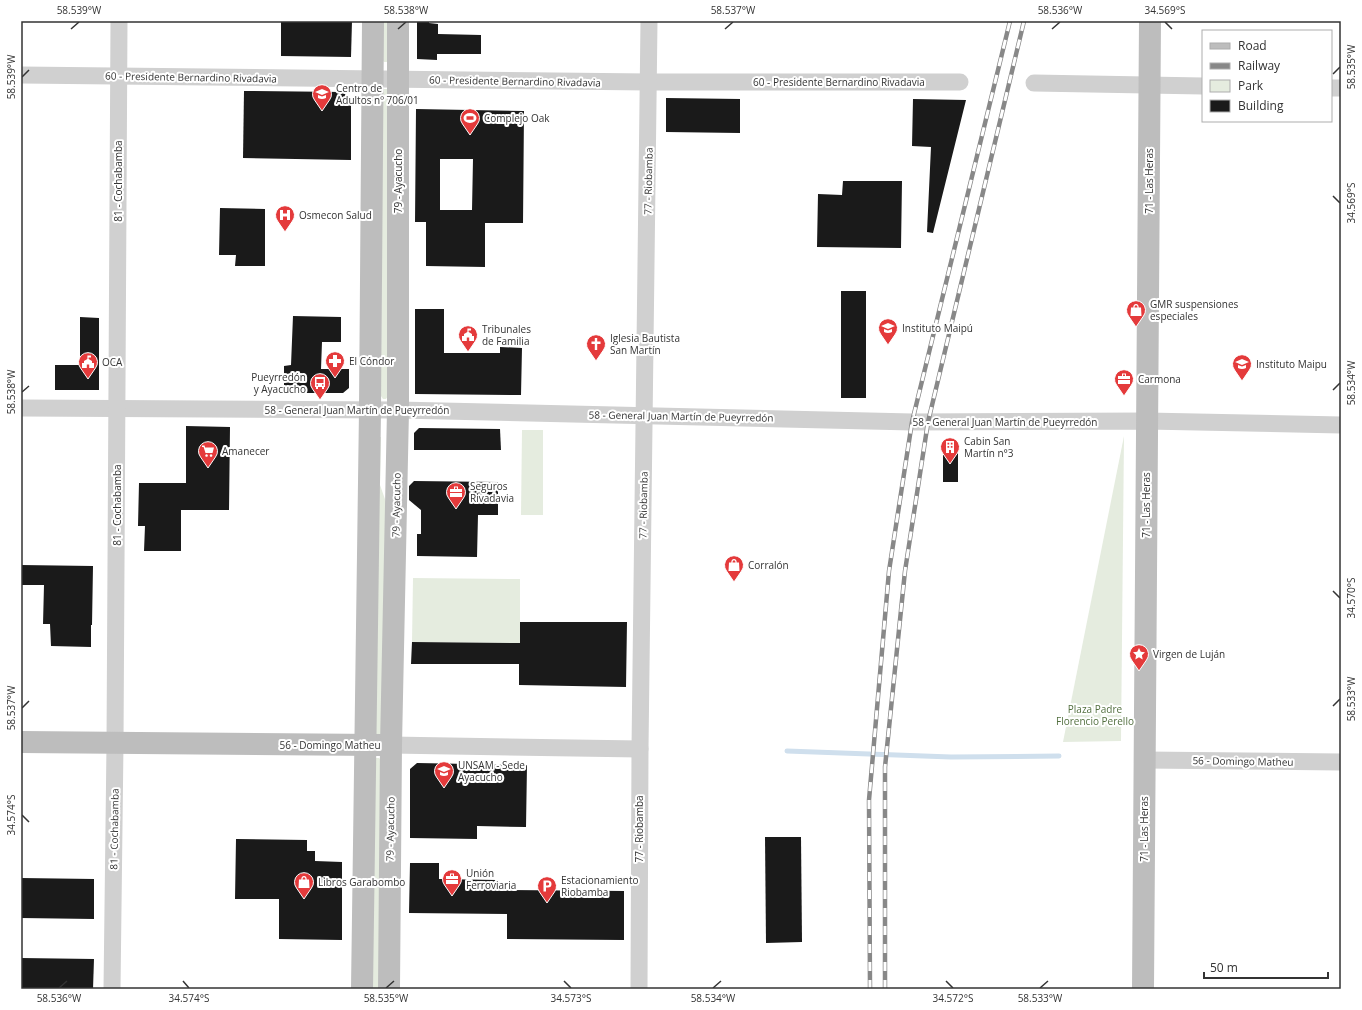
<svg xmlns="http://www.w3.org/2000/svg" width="1362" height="1010" font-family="'Open Sans',sans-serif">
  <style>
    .green { fill: #e5ecdf }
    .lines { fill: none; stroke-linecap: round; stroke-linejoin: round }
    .stream { stroke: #cfdfed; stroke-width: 5 }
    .building { fill: #1a1a1a; fill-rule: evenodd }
    .street { stroke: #d0d0d0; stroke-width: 17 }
    .secondary { stroke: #bdbdbd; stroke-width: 22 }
    .rail-casing { stroke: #888; stroke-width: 4.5 }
    .rail { stroke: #fff; stroke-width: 3; stroke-dasharray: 9; stroke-linecap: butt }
    .ticks { fill: none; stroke: #333; stroke-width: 1.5 }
    .labels { text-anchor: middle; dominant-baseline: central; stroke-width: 4; stroke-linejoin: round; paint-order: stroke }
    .street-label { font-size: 10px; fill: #333; stroke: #fff }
    .poi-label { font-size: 10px; fill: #333; stroke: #fff; text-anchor: start }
    .park-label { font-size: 10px; fill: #526f3f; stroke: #fff }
    .neatline { fill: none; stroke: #333; stroke-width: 1.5 }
    .ticks-label { font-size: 10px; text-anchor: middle; fill: #333 }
  </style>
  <rect width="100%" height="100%" fill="#fff"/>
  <!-- green -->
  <g class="green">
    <polygon points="382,21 390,21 388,62 384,62 382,59"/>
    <polygon points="384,89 387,89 389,93 388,396 386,399 383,399 381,396 382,93"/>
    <polygon points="522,430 543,430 543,515 521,515"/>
    <polygon points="1124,436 1121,741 1063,742"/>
    <polygon points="379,437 381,437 380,485 386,502 382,733 379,736 374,733"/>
    <polygon points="413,578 520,579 520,643 412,642"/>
    <polygon points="376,758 379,758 382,761 379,989 371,989 374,761"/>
  </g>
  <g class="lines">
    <!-- stream -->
    <polyline class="stream" points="787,751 951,757 1059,756"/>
  </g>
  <!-- building -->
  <g class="building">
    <polygon points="281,21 352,21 351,57 281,56"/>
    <polygon points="417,21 429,21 429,23 438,24 438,34 481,35 481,54 437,54 437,60 417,59"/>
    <polygon points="244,91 343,92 351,100 351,160 243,158"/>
    <polygon points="666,98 740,99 740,133 666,132"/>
    <polygon points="913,99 966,100 933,233 927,232 931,147 912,146"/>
    <path d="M416 109 524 111 523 223H485V267L426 266V222H415ZM440 159H473L472 210H440Z"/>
    <polygon points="843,181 902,181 901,248 817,247 818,194 842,195"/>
    <polygon points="220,208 265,209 265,266 235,266 236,255 219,255"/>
    <rect x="841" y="291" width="25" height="107"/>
    <polygon points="415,309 444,309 444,353 500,353 500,347 522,348 521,395 415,394"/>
    <polygon points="293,316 341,317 341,342 322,342 321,369 349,369 349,388 343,393 284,393 284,366 291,365"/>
    <polygon points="80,317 99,318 99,390 55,390 55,365 80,365"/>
    <polygon points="186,426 230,427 229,510 181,510 181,551 144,551 145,526 138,526 139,483 186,483"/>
    <polygon points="419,428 500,429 501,450 414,450 414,433"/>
    <rect x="943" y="445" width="15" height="37"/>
    <polygon points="414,481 498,482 498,515 478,515 477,557 417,556 417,534 421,534 421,510 409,500 409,486"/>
    <polygon points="21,565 93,566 92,625 91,625 91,647 51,646 50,624 43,624 44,585 21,585"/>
    <polygon points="520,622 627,622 626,687 519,685 519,664 411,664 412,642 520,643"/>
    <polygon points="417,763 527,765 526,827 477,826 477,839 410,838 410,769"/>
    <polygon points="765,837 801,837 802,942 766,943"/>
    <polygon points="236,839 307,840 307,851 315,851 315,861 342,862 342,940 279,939 279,899 235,899"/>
    <polygon points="410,863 439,863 439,879 496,880 496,890 624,891 624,940 507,939 507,914 409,913"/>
    <polygon points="21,878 94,879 94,919 21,918"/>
    <polygon points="21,958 94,959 93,989 21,989"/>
  </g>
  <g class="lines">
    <!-- street -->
    <g class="street">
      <polyline points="21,75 649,82 960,82"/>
      <polyline points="1034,83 1203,86"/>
      <polyline points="1331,88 1341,88"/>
      <polyline points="21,408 398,410 912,422 1147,421 1341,425"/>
      <polyline points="391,745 640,749"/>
      <polyline points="1145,760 1341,762"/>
      <polyline points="112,989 115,744 119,21"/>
      <polyline points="639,989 640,749 649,21"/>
    </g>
    <!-- secondary -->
    <g class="secondary">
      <polyline points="21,742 380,745"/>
      <polyline points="362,989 370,410 373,21"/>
      <polyline points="389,989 391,745 398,410 398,21"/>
      <polyline points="1143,989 1150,21"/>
    </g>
    <!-- rail casing -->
    <g class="rail-casing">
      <g id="rail">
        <polyline points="870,989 869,800 889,571 912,422 1010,21"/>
        <polyline points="885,989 885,767 905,571 928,422 1024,21"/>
      </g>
    </g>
    <!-- rail -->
    <use href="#rail" class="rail"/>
  </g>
  <!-- ticks -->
  <path class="ticks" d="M1165 22 1172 29M71 29 79 22M398 29 406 22M725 29 733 22M1052 29 1060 22M1333 74 1340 67M22 77 29 70M1333 196 1340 203M1333 390 1340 383M22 392 29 386M1333 591 1340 598M1333 706 1340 699M22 708 29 701M22 815 29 822M183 981 189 988M564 981 571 988M946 981 953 988M59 988 67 981M386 988 394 981M713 988 721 981M1040 988 1048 981"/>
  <!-- icons -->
  <defs>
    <g id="school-pin" transform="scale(1)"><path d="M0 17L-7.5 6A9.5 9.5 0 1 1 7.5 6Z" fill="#e43a3b" stroke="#fff"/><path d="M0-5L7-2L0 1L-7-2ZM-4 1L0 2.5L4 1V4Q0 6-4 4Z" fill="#fff"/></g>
    <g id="stadium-pin" transform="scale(1)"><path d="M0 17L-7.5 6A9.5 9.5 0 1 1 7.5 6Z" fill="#e43a3b" stroke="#fff"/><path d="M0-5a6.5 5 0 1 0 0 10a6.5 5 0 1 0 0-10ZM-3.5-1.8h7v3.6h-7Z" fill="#fff"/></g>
    <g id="hospital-pin" transform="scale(1)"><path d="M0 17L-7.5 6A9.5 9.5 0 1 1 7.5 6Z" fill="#e43a3b" stroke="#fff"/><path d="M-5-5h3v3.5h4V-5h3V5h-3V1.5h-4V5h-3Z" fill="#fff"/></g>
    <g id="shop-pin" transform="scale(1)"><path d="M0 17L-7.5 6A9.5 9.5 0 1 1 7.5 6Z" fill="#e43a3b" stroke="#fff"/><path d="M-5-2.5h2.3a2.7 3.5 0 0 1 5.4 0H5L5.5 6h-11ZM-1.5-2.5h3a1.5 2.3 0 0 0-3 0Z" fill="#fff"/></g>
    <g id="civic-pin" transform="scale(1)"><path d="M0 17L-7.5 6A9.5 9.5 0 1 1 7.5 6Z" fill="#e43a3b" stroke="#fff"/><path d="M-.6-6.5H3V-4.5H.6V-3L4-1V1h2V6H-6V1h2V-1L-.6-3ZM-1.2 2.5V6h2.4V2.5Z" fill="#fff"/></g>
    <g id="church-pin" transform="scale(1)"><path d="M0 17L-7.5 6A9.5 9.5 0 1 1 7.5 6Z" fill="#e43a3b" stroke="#fff"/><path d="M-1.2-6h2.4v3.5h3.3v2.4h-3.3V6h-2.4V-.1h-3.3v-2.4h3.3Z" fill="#fff"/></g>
    <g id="pharmacy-pin" transform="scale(1)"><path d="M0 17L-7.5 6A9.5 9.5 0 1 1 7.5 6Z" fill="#e43a3b" stroke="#fff"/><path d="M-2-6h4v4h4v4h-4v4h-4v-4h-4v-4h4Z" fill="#fff"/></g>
    <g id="office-pin" transform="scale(1)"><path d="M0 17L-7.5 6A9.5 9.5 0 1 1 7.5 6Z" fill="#e43a3b" stroke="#fff"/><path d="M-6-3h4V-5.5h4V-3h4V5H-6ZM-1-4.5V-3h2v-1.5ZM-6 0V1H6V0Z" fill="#fff"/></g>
    <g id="bus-pin" transform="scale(1)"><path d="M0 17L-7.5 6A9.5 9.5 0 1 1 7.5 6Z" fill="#e43a3b" stroke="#fff"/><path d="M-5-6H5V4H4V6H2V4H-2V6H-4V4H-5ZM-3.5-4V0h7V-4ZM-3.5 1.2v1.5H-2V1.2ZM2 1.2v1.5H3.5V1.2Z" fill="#fff"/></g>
    <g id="building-pin" transform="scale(1)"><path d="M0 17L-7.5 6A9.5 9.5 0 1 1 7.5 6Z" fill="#e43a3b" stroke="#fff"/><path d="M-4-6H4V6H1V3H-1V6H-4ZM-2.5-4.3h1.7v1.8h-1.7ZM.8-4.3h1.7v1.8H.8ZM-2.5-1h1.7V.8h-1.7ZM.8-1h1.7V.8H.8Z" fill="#fff"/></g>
    <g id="supermarket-pin" transform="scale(1)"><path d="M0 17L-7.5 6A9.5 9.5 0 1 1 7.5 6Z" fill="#e43a3b" stroke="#fff"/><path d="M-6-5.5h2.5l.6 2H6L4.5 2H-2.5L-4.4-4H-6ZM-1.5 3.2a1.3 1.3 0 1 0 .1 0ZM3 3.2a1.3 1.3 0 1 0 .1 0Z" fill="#fff"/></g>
    <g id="sight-pin" transform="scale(1)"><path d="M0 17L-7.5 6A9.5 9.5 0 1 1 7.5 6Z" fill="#e43a3b" stroke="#fff"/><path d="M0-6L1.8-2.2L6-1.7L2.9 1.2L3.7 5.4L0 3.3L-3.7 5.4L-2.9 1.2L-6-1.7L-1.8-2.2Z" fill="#fff"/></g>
    <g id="university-pin" transform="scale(1)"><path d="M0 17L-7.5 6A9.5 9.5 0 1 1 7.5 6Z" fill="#e43a3b" stroke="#fff"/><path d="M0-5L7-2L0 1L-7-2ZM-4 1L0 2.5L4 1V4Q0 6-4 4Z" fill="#fff"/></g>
    <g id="parking-pin" transform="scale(1)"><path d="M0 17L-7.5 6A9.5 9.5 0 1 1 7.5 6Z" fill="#e43a3b" stroke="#fff"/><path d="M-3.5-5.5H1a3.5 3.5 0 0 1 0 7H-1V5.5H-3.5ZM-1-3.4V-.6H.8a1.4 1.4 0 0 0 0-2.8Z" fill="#fff"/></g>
  </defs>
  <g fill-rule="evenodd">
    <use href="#school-pin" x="322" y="94"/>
    <use href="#stadium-pin" x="470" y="118"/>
    <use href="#hospital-pin" x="285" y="215"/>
    <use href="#shop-pin" x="1136" y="310"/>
    <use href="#school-pin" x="888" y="328"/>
    <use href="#civic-pin" x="468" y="335"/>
    <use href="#church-pin" x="596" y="344"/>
    <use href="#pharmacy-pin" x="335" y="361"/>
    <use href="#civic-pin" x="88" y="362"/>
    <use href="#school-pin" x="1242" y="364"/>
    <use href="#office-pin" x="1124" y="379"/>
    <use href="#bus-pin" x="320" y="383"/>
    <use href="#building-pin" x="950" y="447"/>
    <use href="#supermarket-pin" x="208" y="451"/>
    <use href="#office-pin" x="456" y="492"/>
    <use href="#shop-pin" x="734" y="565"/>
    <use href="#sight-pin" x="1139" y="654"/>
    <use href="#university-pin" x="444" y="771"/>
    <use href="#office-pin" x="452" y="879"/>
    <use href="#shop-pin" x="304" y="882"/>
    <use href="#parking-pin" x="547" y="886"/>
  </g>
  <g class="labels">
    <!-- street labels -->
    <g class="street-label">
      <text transform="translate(191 77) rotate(1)">60 - Presidente Bernardino Rivadavia</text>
      <text transform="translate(515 81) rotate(1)">60 - Presidente Bernardino Rivadavia</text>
      <text x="839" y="82">60 - Presidente Bernardino Rivadavia</text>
      <text transform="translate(118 181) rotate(-90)">81 - Cochabamba</text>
      <text transform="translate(398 181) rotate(-90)">79 - Ayacucho</text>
      <text transform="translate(648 181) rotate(-89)">77 - Riobamba</text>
      <text transform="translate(1149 181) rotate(-90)">71 - Las Heras</text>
      <text x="357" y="410">58 - General Juan Martín de Pueyrredón</text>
      <text transform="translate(681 416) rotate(1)">58 - General Juan Martín de Pueyrredón</text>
      <text x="1005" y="422">58 - General Juan Martín de Pueyrredón</text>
      <text transform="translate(117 505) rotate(-90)">81 - Cochabamba</text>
      <text transform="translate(396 505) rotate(-89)">79 - Ayacucho</text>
      <text transform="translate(643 505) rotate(-89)">77 - Riobamba</text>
      <text transform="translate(1146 505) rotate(-90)">71 - Las Heras</text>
      <text x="330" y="745">56 - Domingo Matheu</text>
      <text transform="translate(1243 761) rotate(1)">56 - Domingo Matheu</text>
      <text transform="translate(114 829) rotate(-89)">81 - Cochabamba</text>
      <text transform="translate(390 829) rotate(-89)">79 - Ayacucho</text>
      <text transform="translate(639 829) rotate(-90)">77 - Riobamba</text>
      <text transform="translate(1144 829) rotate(-90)">71 - Las Heras</text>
    </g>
    <!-- poi labels -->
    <g class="poi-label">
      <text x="336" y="88">Centro de<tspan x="336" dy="12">Adultos nº 706/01</tspan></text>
      <text x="484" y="118">Complejo Oak</text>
      <text x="299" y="215">Osmecon Salud</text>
      <text x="1150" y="304">GMR suspensiones<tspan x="1150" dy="12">especiales</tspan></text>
      <text x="902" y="328">Instituto Maipú</text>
      <text x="482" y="329">Tribunales<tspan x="482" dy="12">de Familia</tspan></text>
      <text x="610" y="338">Iglesia Bautista<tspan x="610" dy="12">San Martín</tspan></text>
      <text x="349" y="361">El Cóndor</text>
      <text x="102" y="362">OCA</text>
      <text x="1256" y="364">Instituto Maipu</text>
      <text x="306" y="377" text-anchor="end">Pueyrredón<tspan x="306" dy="12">y Ayacucho</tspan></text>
      <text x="1138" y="379">Carmona</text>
      <text x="964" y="441">Cabin San<tspan x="964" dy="12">Martín n°3</tspan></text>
      <text x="222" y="451">Amanecer</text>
      <text x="470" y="486">Seguros<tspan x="470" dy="12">Rivadavia</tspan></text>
      <text x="748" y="565">Corralón</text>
      <text x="1153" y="654">Virgen de Luján</text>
      <text x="458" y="765">UNSAM - Sede<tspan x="458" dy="12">Ayacucho</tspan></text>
      <text x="466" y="873">Unión<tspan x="466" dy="12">Ferroviaria</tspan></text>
      <text x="561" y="880">Estacionamiento<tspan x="561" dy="12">Riobamba</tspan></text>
      <text x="318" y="882">Libros Garabombo</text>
    </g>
    <!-- park labels -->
    <g class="park-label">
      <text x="1095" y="709">Plaza Padre<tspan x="1095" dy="12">Florencio Perello</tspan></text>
    </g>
  </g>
  <!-- border -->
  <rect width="1362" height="1010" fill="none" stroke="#ffffff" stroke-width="44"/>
  <!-- legend -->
  <rect x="1202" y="30" width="130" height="92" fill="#ffffff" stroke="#adadad"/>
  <rect x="1210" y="43" width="20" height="6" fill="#bdbdbd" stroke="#adadad"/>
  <text x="1238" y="50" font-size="12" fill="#333333">Road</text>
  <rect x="1210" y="63" width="20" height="6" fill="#888888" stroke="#adadad"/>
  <text x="1238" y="70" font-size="12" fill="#333333">Railway</text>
  <rect x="1210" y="80" width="20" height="12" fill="#e5ecdf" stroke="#adadad"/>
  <text x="1238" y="90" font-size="12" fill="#333333">Park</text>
  <rect x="1210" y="100" width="20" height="12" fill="#1a1a1a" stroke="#adadad"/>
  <text x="1238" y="110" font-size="12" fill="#333333">Building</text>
  <!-- scale -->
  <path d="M1204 972v6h124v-6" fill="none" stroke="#333333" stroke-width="2"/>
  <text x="1210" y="972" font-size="12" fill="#333333" stroke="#ffffff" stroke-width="3" paint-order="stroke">50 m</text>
  <rect x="22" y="22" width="1318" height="966" class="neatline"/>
  <g class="ticks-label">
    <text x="79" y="14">58.539°W</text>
    <text x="406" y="14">58.538°W</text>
    <text x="733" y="14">58.537°W</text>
    <text x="1060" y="14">58.536°W</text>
    <text x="1165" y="14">34.569°S</text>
    <text transform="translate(1351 67) rotate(-90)" y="4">58.535°W</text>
    <text transform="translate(11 77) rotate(-90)" y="4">58.539°W</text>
    <text transform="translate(1351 203) rotate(-90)" y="4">34.569°S</text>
    <text transform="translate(1351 383) rotate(-90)" y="4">58.534°W</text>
    <text transform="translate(11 392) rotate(-90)" y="4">58.538°W</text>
    <text transform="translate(1351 598) rotate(-90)" y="4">34.570°S</text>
    <text transform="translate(1351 699) rotate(-90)" y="4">58.533°W</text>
    <text transform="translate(11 708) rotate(-90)" y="4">58.537°W</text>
    <text transform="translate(11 815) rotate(-90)" y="4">34.574°S</text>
    <text x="59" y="1002">58.536°W</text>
    <text x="189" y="1002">34.574°S</text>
    <text x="386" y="1002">58.535°W</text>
    <text x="571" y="1002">34.573°S</text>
    <text x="713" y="1002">58.534°W</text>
    <text x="953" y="1002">34.572°S</text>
    <text x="1040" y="1002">58.533°W</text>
  </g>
</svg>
